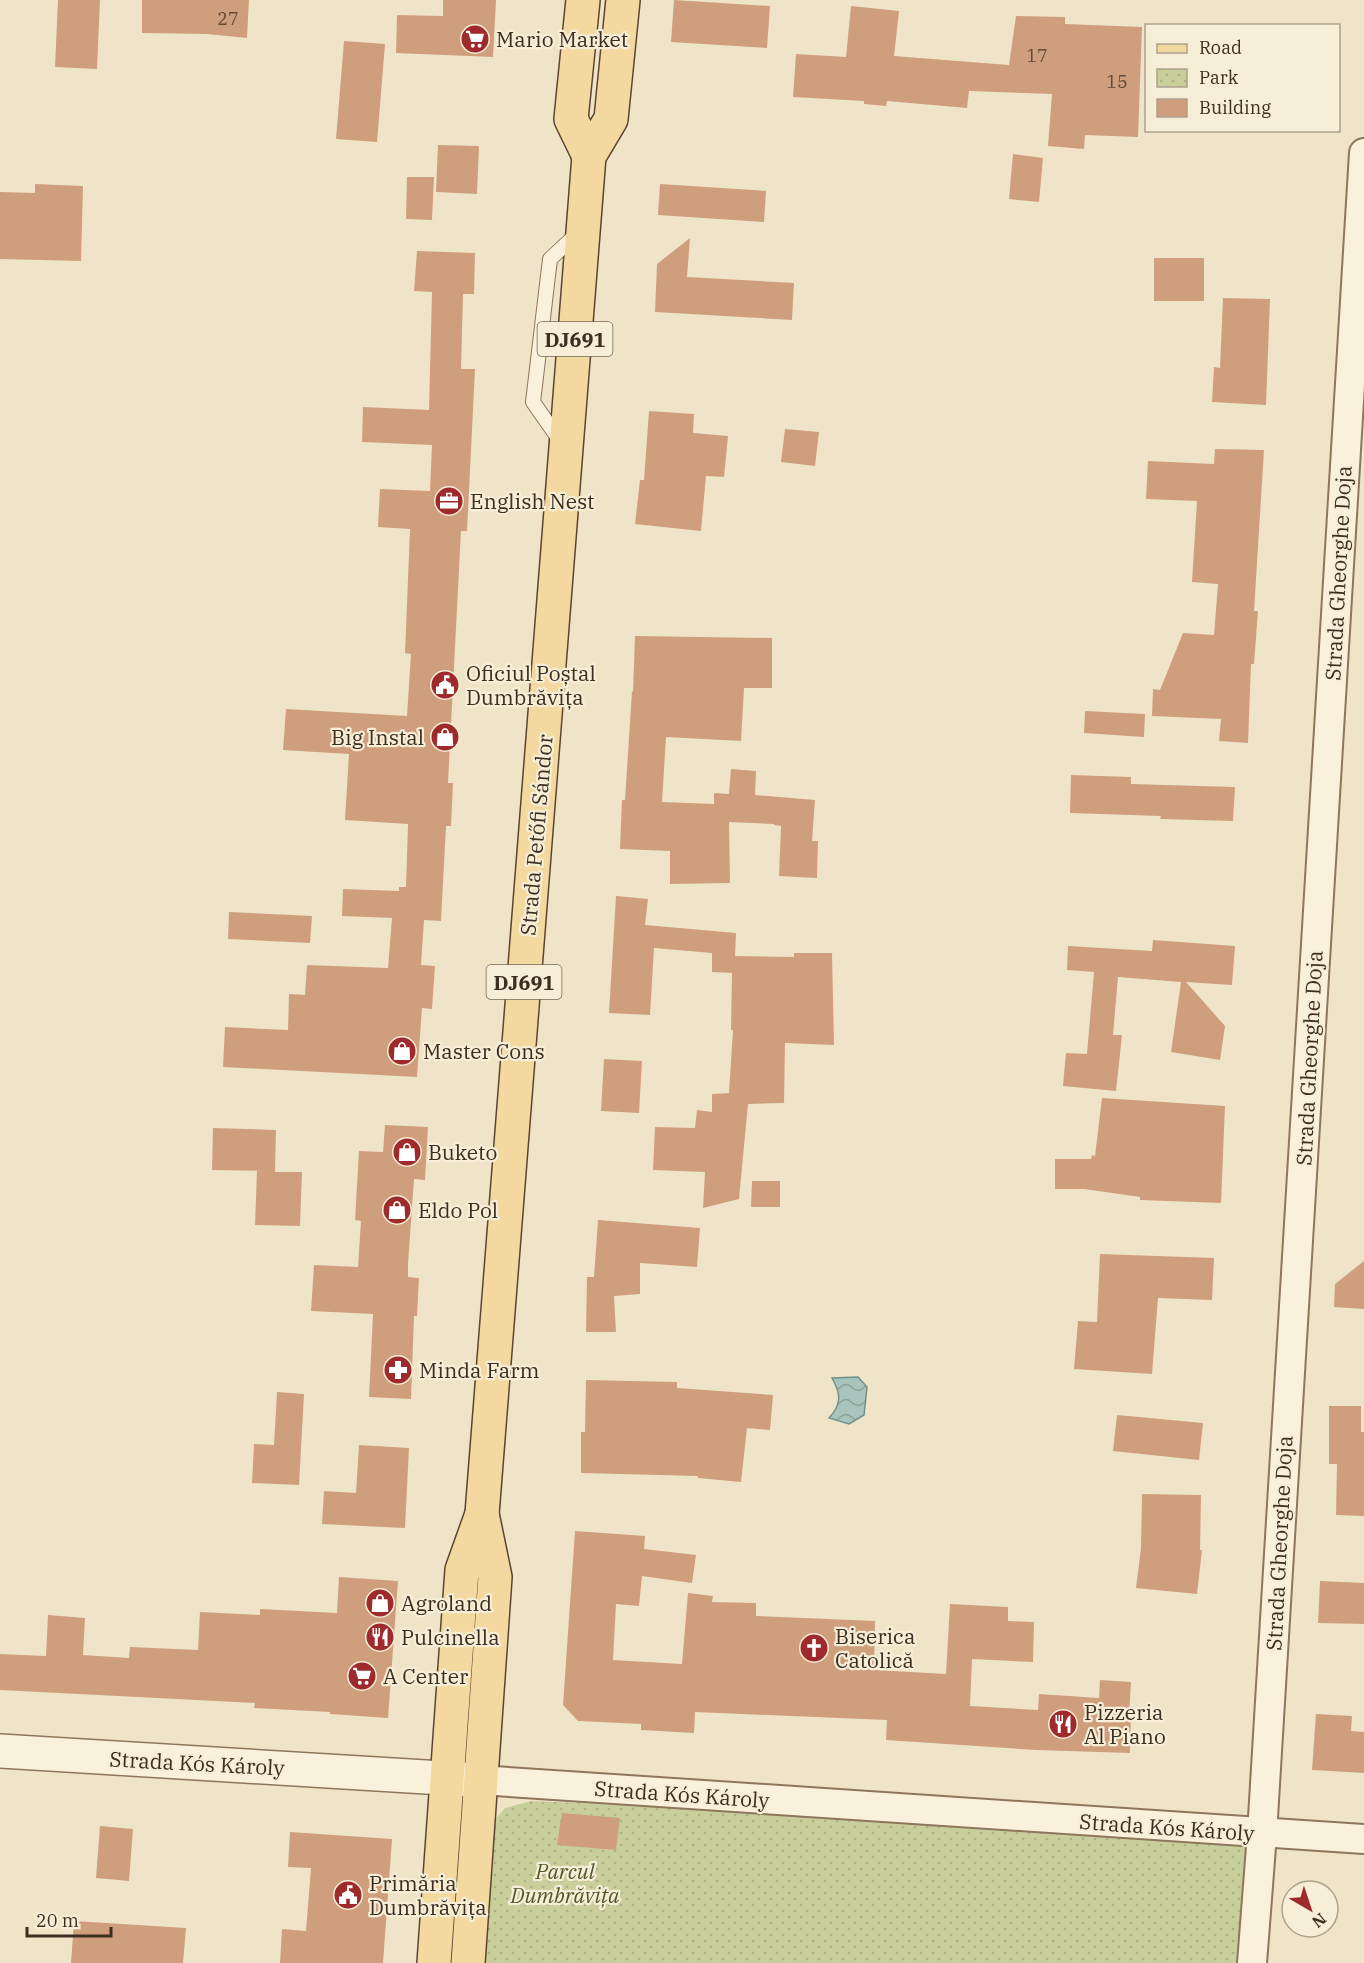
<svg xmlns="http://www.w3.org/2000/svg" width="1364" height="1963" font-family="'IBM Plex Serif',serif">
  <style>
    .park { fill: url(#park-dots) }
    .water { fill: url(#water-waves); stroke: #6f938a; stroke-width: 1.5 }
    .building { fill: #cf9f7d }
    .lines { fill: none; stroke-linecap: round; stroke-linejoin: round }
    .service-casing { stroke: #8d765c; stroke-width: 16 }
    .minor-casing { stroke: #8d765c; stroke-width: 32 }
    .tertiary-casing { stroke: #8d765c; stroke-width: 36 }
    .primary-casing { stroke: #5b4430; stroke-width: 36 }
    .service { stroke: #faf1dc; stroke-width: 14 }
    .minor { stroke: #faf1dc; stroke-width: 28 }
    .tertiary { stroke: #faf1dc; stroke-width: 33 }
    .primary { stroke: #f3d9a0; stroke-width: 33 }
    .labels { text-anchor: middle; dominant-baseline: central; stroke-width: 4.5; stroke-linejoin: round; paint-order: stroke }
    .number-label { font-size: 18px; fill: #624a37 }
    .shield { fill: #f7eed8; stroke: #756857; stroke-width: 1.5 }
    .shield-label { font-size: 20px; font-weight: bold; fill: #3d2e20 }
    .poi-label { font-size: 21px; fill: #3d2e20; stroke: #f7eed8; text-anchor: start }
    .street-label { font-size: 21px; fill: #3d2e20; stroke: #f7eed8 }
    .park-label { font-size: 21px; font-style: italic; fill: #4d5a26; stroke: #f7eed8 }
  </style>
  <defs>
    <pattern id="park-dots" width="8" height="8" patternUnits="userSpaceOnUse" patternTransform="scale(1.5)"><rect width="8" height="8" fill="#c9cf9b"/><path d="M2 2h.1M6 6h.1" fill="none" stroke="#aeb285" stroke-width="1.8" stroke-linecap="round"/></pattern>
    <pattern id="water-waves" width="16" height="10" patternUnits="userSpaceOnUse" patternTransform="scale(1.5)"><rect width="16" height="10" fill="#a9c4bc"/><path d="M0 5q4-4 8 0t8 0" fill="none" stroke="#8ba098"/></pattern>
  </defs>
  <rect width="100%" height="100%" fill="#f0e4c8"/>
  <!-- park -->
  <polygon class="park" points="531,1801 1195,1829 1262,1834 1252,1963 478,1963 488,1828 505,1808"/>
  <!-- water -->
  <path class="water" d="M858 1377 867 1387 864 1415 849 1424 829 1418C842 1404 841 1394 832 1378Z"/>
  <!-- building -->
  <g class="building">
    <polygon points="58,0 100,0 97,69 55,67"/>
    <polygon points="142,0 249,0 247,38 207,34 142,33"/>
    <polygon points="443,0 496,0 493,57 396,53 397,15 443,16"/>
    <polygon points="674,0 770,6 767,48 671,42"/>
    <polygon points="851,6 899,11 894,56 1009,65 1016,16 1065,17 1065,24 1142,27 1138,137 1085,135 1084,149 1048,146 1052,94 969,91 967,108 887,101 886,106 864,104 864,101 793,97 796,54 846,57"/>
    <polygon points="344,41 385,44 377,142 336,139"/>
    <polygon points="438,145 479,146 477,194 436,192"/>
    <polygon points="1013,154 1043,158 1039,202 1009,199"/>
    <polygon points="407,177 434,177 432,220 406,219"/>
    <polygon points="35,184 83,186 81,261 0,259 0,192 35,193"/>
    <polygon points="660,184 766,191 764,222 658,215"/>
    <polygon points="690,238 687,277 794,283 792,320 655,312 657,264"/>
    <polygon points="417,251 475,253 474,294 463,294 461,369 475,369 467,531 461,531 448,783 453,783 451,826 446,826 441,921 424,920 421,965 435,966 432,1009 422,1008 417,1077 223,1067 225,1027 288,1030 289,994 305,995 307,965 388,968 392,918 342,916 343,889 399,891 399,887 406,887 408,824 345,820 349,754 283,750 286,709 407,716 411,654 405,653 410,529 378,527 380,489 430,491 432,445 362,442 363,407 429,410 432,292 414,291"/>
    <rect x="1154" y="258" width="50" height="43"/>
    <polygon points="1223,298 1270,299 1266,405 1212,402 1214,367 1220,368"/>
    <polygon points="649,411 694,414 693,433 728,436 724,477 706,476 701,531 635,524 640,480 644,480"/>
    <polygon points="785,429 819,432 815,466 781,462"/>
    <polygon points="1215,449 1264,450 1254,611 1258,611 1254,664 1251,664 1248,743 1219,741 1221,719 1152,716 1153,689 1160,690 1183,633 1214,635 1218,584 1192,582 1197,501 1146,499 1148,461 1214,464"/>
    <polygon points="635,636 772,638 772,688 744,688 741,741 666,737 662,802 714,804 714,793 729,794 731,769 756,771 755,795 815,800 812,841 818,841 817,878 779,876 781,826 774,825 774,824 729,822 730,883 670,884 670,851 620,849 622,800 625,800 632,691 633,692"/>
    <polygon points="1085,711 1145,714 1144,737 1084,733"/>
    <polygon points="1071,775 1131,777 1131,784 1235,787 1233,821 1160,819 1161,816 1070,813"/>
    <polygon points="616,896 648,899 645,925 736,933 735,956 794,957 794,953 832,953 834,1045 785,1043 784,1103 748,1104 739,1199 703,1208 705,1172 653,1170 655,1127 695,1128 697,1110 712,1112 712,1094 729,1093 733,1030 731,1030 732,973 712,972 712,953 654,948 650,1015 609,1013"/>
    <polygon points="229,912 312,916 310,943 228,939"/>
    <polygon points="1153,940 1235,946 1232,985 1186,982 1225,1026 1220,1060 1171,1052 1181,982 1118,977 1113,1035 1122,1035 1116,1091 1063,1086 1066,1053 1087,1054 1094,972 1067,970 1068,946 1152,951"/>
    <polygon points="604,1059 642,1061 639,1113 601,1111"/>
    <polygon points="1102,1098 1225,1106 1221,1203 1140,1200 1140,1197 1084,1189 1055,1189 1055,1159 1091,1159 1092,1155 1095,1156"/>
    <polygon points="385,1125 428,1127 425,1180 414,1179 408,1264 408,1277 419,1278 417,1316 414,1316 411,1399 369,1397 373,1314 311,1311 314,1265 358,1267 361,1221 355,1220 359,1151 383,1152"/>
    <polygon points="213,1128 276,1130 275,1172 302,1172 300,1226 255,1225 257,1171 266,1171 212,1170"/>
    <polygon points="752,1181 780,1181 780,1207 751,1207"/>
    <polygon points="598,1220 700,1228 697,1267 640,1263 640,1294 614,1296 616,1332 586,1332 587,1277 594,1277"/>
    <polygon points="1100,1254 1214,1258 1212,1300 1158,1298 1152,1374 1074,1369 1078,1321 1097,1322"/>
    <polygon points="1364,1261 1364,1309 1334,1307 1335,1284"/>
    <polygon points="586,1380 677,1382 677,1388 773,1395 770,1430 747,1428 741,1482 698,1478 698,1476 581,1473 581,1432 585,1432"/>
    <polygon points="277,1392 304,1394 299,1485 252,1483 254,1444 274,1445"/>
    <polygon points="1329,1406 1361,1406 1361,1432 1364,1432 1364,1516 1336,1515 1337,1464 1329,1464"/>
    <polygon points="1117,1415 1203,1423 1199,1460 1113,1451"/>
    <polygon points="359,1445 409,1448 405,1528 322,1524 324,1491 356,1493"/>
    <polygon points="1142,1494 1201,1495 1200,1550 1202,1550 1197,1594 1136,1588 1141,1548"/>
    <polygon points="575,1531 645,1536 644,1549 696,1555 692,1583 642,1576 639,1606 616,1604 613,1660 682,1664 688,1593 713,1596 712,1602 756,1603 756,1616 875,1621 874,1670 946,1674 950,1604 1008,1607 1008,1621 1034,1622 1033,1662 972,1659 970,1706 1038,1710 1039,1694 1099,1698 1100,1680 1131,1682 1129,1715 1131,1715 1130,1753 1036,1750 886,1740 887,1720 695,1712 694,1733 641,1730 641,1724 578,1721 563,1705"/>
    <polygon points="339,1577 398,1581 388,1718 330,1714 330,1712 254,1708 255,1703 0,1690 0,1654 46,1656 48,1615 85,1618 83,1655 129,1658 130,1647 198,1650 200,1612 260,1615 260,1609 337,1613"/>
    <polygon points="1320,1581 1364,1583 1364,1624 1318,1623"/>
    <polygon points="1316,1714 1352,1716 1351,1731 1364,1732 1364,1773 1312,1770"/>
    <polygon points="562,1813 620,1818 616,1850 557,1845"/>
    <polygon points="100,1826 133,1829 129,1881 96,1878"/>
    <polygon points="290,1832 392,1839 383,1963 280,1963 282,1929 306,1931 311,1868 288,1867"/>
    <polygon points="74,1921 186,1928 183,1963 71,1963"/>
  </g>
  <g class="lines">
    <!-- service casing -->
    <g class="service-casing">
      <polyline id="service" points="561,442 533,402 550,259 577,234"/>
    </g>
    <!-- minor casing -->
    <g class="minor-casing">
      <g id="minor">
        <polyline points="479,1780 1364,1839"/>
        <polyline points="1252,1963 1262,1834 1364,153"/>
      </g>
    </g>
    <!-- tertiary casing -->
    <g class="tertiary-casing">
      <polyline id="tertiary" points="0,1751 475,1780"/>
    </g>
    <!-- primary casing -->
    <g class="primary-casing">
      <g id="primary">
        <polyline points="583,0 571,119 589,156"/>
        <polyline points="434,1963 462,1570 482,1514 589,156 611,119 623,0"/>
        <polyline points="468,1963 495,1577 482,1514"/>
      </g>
    </g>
    <!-- service -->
    <use href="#service" class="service"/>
    <!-- minor -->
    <use href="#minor" class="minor"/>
    <!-- tertiary -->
    <use href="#tertiary" class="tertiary"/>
    <!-- primary -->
    <use href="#primary" class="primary"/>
  </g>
  <!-- icons -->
  <defs>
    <g id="supermarket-disc" transform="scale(1.5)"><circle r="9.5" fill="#9e2a2b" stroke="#f7eed8"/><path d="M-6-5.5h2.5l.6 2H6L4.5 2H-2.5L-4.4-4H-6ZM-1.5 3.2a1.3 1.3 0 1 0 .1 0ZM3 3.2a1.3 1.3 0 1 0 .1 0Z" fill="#fff"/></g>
    <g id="office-disc" transform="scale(1.5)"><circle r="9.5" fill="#9e2a2b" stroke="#f7eed8"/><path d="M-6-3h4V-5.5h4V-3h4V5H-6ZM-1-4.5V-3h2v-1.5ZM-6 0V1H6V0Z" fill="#fff"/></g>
    <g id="civic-disc" transform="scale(1.5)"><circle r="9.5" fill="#9e2a2b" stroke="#f7eed8"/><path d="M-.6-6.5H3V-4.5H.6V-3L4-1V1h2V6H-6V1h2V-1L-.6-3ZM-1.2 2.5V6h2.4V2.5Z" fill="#fff"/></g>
    <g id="shop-disc" transform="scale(1.5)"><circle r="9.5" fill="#9e2a2b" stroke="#f7eed8"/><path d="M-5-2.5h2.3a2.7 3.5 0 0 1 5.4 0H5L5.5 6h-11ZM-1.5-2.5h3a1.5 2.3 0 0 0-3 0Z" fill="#fff"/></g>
    <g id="pharmacy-disc" transform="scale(1.5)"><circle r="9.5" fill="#9e2a2b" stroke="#f7eed8"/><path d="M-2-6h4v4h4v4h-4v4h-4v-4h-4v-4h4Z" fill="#fff"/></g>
    <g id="restaurant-disc" transform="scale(1.5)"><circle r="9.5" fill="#9e2a2b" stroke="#f7eed8"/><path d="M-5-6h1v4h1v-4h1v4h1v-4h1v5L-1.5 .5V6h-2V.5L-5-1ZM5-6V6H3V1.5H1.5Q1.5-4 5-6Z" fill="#fff"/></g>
    <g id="church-disc" transform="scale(1.5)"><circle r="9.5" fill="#9e2a2b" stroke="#f7eed8"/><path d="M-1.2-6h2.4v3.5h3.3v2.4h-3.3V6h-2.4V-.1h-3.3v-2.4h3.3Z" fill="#fff"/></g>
  </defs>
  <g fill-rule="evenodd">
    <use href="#supermarket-disc" x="475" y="39"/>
    <use href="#office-disc" x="449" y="501"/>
    <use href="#civic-disc" x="445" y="685"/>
    <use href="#shop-disc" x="445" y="737"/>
    <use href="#shop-disc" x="402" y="1051"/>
    <use href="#shop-disc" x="407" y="1152"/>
    <use href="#shop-disc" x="397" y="1210"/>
    <use href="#pharmacy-disc" x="398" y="1370"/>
    <use href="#shop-disc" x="380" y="1603"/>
    <use href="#restaurant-disc" x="380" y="1637"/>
    <use href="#church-disc" x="814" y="1648"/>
    <use href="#supermarket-disc" x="362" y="1676"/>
    <use href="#restaurant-disc" x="1063" y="1724"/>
    <use href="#civic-disc" x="348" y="1895"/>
  </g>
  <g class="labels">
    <!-- number labels -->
    <g class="number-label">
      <text x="228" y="18">27</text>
      <text x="1037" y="55">17</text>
      <text x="1117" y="81">15</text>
    </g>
    <!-- shield labels -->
    <g class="shield">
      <rect x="537.5" y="322" width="75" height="34" rx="4.5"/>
      <rect x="486.5" y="965" width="75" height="34" rx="4.5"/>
    </g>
    <g class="shield-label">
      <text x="575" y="339">DJ691</text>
      <text x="524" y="982">DJ691</text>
    </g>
    <!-- poi labels -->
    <g class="poi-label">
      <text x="496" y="39">Mario Market</text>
      <text x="470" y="501">English Nest</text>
      <text x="466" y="673">Oficiul Poștal<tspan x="466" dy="24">Dumbrăvița</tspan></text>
      <text x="424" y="737" text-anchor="end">Big Instal</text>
      <text x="423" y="1051">Master Cons</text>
      <text x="428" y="1152">Buketo</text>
      <text x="418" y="1210">Eldo Pol</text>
      <text x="419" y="1370">Minda Farm</text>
      <text x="401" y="1603">Agroland</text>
      <text x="835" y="1636">Biserica<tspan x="835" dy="24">Catolică</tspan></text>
      <text x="401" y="1637">Pulcinella</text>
      <text x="383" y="1676">A Center</text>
      <text x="1084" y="1712">Pizzeria<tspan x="1084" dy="24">Al Piano</tspan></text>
      <text x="369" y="1883">Primăria<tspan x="369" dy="24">Dumbrăvița</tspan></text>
    </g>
    <!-- street labels -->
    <g class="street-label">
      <text transform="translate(1338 573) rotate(-87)">Strada Gheorghe Doja</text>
      <text transform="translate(536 835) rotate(-85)">Strada Petőfi Sándor</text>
      <text transform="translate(1309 1058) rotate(-87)">Strada Gheorghe Doja</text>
      <text transform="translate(1279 1543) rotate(-87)">Strada Gheorghe Doja</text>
      <text transform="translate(197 1763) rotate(3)">Strada Kós Károly</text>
      <text transform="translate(682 1794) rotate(4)">Strada Kós Károly</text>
      <text transform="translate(1167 1827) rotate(4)">Strada Kós Károly</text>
    </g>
    <!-- park labels -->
    <g class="park-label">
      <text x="565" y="1871">Parcul<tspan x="565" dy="24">Dumbrăvița</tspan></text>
    </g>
  </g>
  <!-- legend -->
  <rect x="1145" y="24" width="195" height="108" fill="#f7eed8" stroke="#ada18e" stroke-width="1.5"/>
  <rect x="1157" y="44" width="30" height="9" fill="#f3d9a0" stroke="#ada18e" stroke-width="1.5"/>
  <text x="1199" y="54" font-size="18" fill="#3d2e20">Road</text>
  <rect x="1157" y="69" width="30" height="18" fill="url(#park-dots)" stroke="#ada18e" stroke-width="1.5"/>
  <text x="1199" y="84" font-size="18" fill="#3d2e20">Park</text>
  <rect x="1157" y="99" width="30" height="18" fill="#cf9f7d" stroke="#ada18e" stroke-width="1.5"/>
  <text x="1199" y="114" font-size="18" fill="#3d2e20">Building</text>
  <!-- north arrow -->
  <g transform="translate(1310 1909) rotate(141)"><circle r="28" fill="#f7eed8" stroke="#ada18e" stroke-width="1.5"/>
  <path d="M0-4.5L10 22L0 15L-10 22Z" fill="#9e2a2b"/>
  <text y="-9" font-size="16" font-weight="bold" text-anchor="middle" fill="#3d2e20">N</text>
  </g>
  <!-- scale -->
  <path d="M27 1927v9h84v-9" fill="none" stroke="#3d2e20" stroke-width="3"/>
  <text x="36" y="1927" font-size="18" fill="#3d2e20" stroke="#f7eed8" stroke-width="4.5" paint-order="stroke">20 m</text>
</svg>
